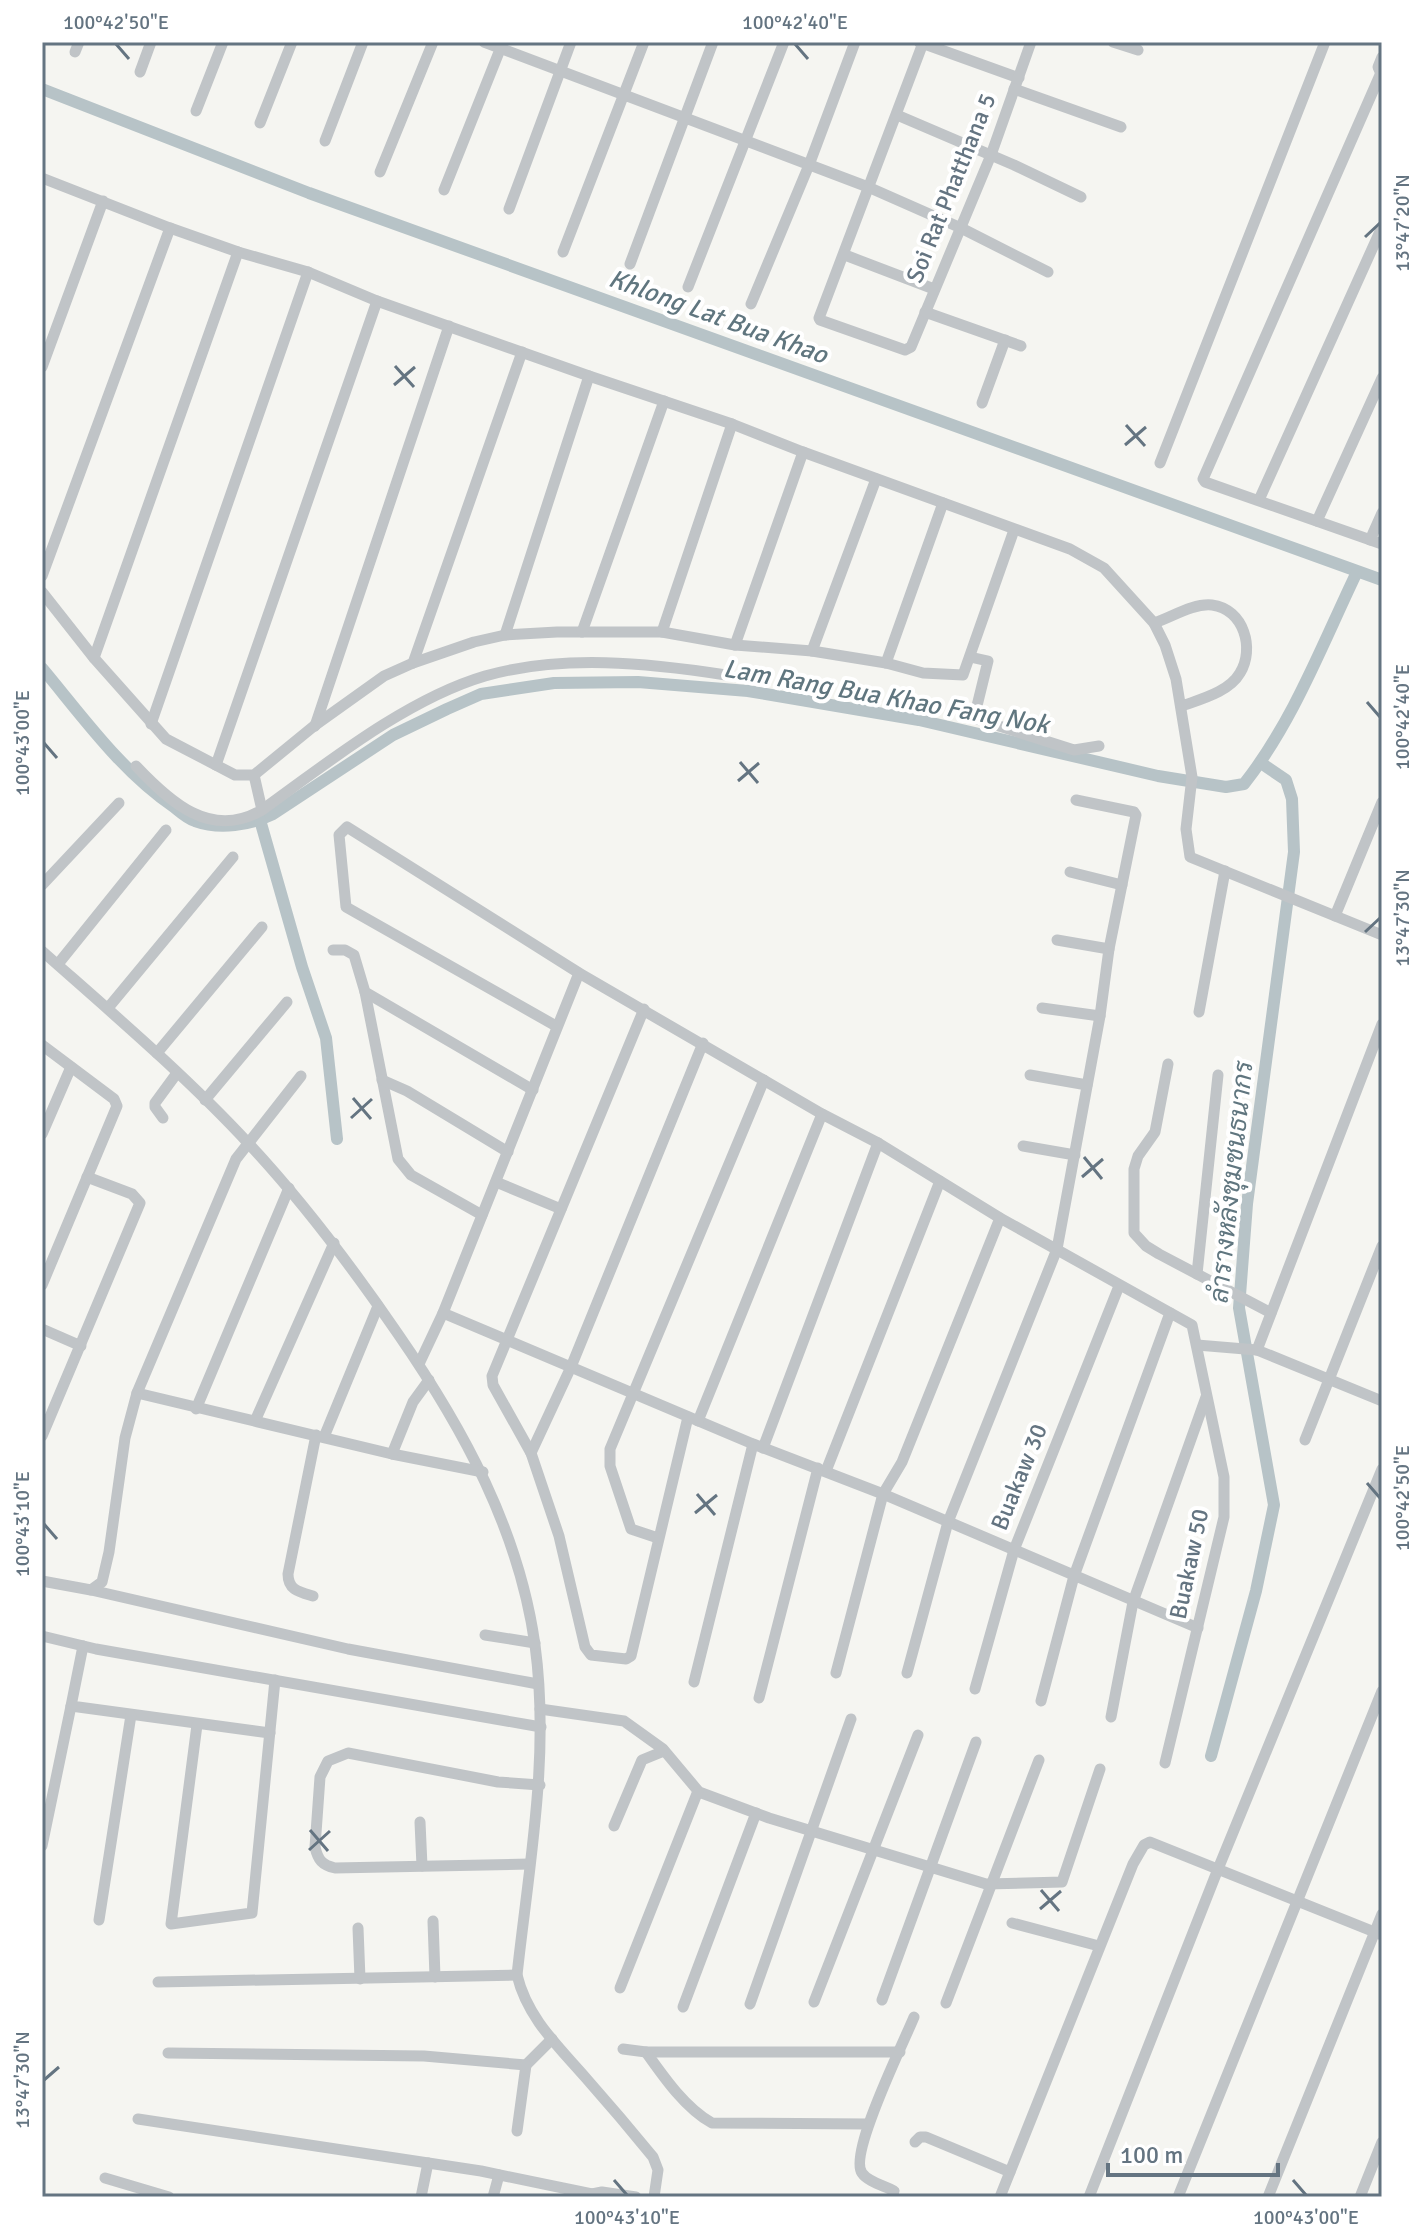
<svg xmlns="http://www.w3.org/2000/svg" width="1424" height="2239" font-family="Signika,Sarabun,sans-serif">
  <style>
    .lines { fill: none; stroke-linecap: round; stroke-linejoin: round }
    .canal { stroke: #b7c3c7; stroke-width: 12 }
    .street { stroke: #c0c4c7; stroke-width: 11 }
    .ticks { fill: none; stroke: #647481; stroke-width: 3 }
    .labels { text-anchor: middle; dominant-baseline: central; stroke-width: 8; stroke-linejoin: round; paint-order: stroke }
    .street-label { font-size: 24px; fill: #647481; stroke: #fff }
    .water-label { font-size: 26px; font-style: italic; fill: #60767f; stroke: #fff }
    .neatline { fill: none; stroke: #647481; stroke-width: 3 }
    .ticks-label { font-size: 20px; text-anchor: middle; fill: #647481 }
  </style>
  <rect width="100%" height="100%" fill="#f5f5f1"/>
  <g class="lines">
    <!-- canal -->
    <g class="canal">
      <polyline points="42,89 309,193 1382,580"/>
      <path d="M42 668C83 717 121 771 174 807 180 812 188 819 195 821 220 830 250 825 273 814L393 735 447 709 481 694 554 683 638 682 748 691 919 720 1158 776 1226 787 1244 784C1293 722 1322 645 1356 574"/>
      <polyline points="260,820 302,967 326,1038 337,1139"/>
      <polyline points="1211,1756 1256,1591 1274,1505 1239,1308 1247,1204 1294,852 1292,799 1286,780 1261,763"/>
    </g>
    <!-- street -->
    <g class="street">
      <polyline points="484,42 868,187 961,228 1048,272"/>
      <polyline points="919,42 1019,78"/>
      <polyline points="1113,42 1138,50"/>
      <polyline points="923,43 819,318 820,320 905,350 911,347 991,155 1031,42"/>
      <polyline points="75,52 79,42"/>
      <polyline points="1382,57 1378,67 1382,76"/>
      <polyline points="140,72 151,42"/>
      <polyline points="1380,75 1203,479 1205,482 1382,544"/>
      <polyline points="1014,89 1121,127"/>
      <polyline points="196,111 223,42"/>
      <polyline points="897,115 1014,165 1081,197"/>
      <polyline points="260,123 292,42"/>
      <polyline points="325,141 363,42"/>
      <polyline points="380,172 433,42"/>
      <polyline points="42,178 170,228 238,252 308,272 377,301 589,376 732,424 803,452 1070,549 1104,568 1154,623 1165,645 1176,679 1192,777 1186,829 1190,857 1382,935"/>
      <polyline points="444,190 503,42"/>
      <polyline points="509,209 571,42"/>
      <polyline points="563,252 644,42"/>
      <polyline points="845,255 934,289"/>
      <polyline points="630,264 713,42"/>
      <polyline points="688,287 784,42"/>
      <polyline points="751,304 809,165 855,42"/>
      <polyline points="925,312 1021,346"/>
      <polyline points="42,367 103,201"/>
      <polyline points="982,403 1005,340"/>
      <polyline points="1160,463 1325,42"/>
      <polyline points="1259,500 1382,227"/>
      <polyline points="1317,521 1382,378"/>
      <polyline points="1370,540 1382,513"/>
      <polyline points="42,576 170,228"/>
      <polyline points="42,592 94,658 166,739 235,775 254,775 314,726 384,676 413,663 474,642 505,635 557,632 662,632 735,645 812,651 886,663 923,673 963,675 1014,530"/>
      <path d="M1154 623C1172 617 1193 603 1212 605 1244 609 1255 649 1240 673 1229 692 1201 699 1182 706"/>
      <polyline points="582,632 664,401"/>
      <polyline points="662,632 732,424"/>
      <polyline points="505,635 589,376"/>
      <polyline points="735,645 803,452"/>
      <polyline points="812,651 876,479"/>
      <polyline points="970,657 988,661 974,718 1074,750 1099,746"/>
      <polyline points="94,658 238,252"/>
      <polyline points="413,663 522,352"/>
      <polyline points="886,663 943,503"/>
      <polyline points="151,724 308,272"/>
      <polyline points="315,726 449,326"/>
      <polyline points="216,765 377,301"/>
      <path d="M136 766C170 802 211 840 262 810L254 775"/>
      <path d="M262 810C327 763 407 699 485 676 562 654 649 663 726 675"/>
      <polyline points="1070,872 1122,885"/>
      <polyline points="42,885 119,803"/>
      <polyline points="1335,916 1382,802"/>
      <polyline points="1057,940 1109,949"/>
      <polyline points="333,950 345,950 354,955 365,992 533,1090"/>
      <path d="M42 951C112 1013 185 1075 249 1144 304 1203 352 1267 398 1334 463 1428 519 1530 535 1645 550 1756 529 1865 517 1975 527 2017 557 2045 585 2077 608 2103 631 2130 653 2157L658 2170 654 2197"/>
      <polyline points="58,964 166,830"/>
      <polyline points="365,992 398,1159 411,1175 482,1215"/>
      <polyline points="108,1008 233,857"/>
      <polyline points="1042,1008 1100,1016"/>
      <polyline points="644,1009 492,1376 493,1385 531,1453 559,1536 585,1647 591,1655 626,1659 631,1656 688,1417"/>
      <polyline points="1199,1012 1225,871"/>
      <polyline points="556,1026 346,907 339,835 347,827 579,973 822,1114 878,1143 1000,1218 1192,1325 1224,1477 1224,1517 1165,1763"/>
      <polyline points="42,1045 114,1099 117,1106 42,1285"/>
      <polyline points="157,1053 262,927"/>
      <polyline points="1168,1064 1155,1132 1138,1156 1134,1169 1134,1233 1146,1246 1159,1254 1271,1313"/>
      <polyline points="1030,1075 1087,1085"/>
      <polyline points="382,1080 407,1091 508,1152"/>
      <polyline points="205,1100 287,1002"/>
      <polyline points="163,1118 155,1107 155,1103 177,1073"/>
      <polyline points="42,1134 71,1067"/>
      <polyline points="1023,1146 1075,1155"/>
      <polyline points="496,1182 561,1209"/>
      <polyline points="1197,1274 1218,1075"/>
      <polyline points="443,1313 753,1444 883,1494 1198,1628"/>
      <polyline points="42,1329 81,1346"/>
      <polyline points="1197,1345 1257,1350 1382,1401"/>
      <polyline points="1257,1350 1382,1024"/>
      <polyline points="419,1364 443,1313 579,973"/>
      <polyline points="137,1393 392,1454 483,1472"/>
      <polyline points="196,1409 289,1188"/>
      <polyline points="255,1421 334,1243"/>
      <polyline points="698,1421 822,1114"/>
      <polyline points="42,1436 140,1203 132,1194 87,1177"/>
      <polyline points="324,1437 378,1306"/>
      <polyline points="1305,1440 1382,1246"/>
      <polyline points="763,1448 878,1143"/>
      <polyline points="531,1453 571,1367 703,1043"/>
      <polyline points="392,1454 413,1402 429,1380"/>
      <polyline points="826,1471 940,1181"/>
      <polyline points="658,1538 631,1529 610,1466 610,1449 764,1080"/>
      <polyline points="42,1581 91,1590 102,1582 109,1552 125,1438 137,1393 236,1159 301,1076"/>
      <polyline points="91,1590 348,1649 538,1684"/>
      <path d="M313 1596C299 1592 288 1590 288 1574L316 1435"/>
      <polyline points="485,1635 535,1643"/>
      <polyline points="42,1636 96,1649 541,1727"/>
      <polyline points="83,1646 71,1706 270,1733"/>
      <polyline points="836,1673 883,1494 902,1462 1000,1218"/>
      <polyline points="907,1673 948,1522 1057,1249 1100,1016 1109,949 1136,815 1134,812 1076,800"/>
      <polyline points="694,1682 753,1444"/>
      <polyline points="975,1689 1014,1550 1119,1286"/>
      <polyline points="759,1698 818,1468"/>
      <polyline points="1041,1701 1074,1576 1170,1313"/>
      <polyline points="540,1709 624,1721 663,1749 699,1792 769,1818 986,1884 1062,1882 1100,1769"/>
      <polyline points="1111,1717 1133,1602 1206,1397"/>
      <polyline points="197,1725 171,1924 252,1913 275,1680"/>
      <polyline points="420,1822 422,1866"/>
      <polyline points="614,1826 642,1760 664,1751"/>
      <polyline points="42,1846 71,1706"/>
      <path d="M529 1864 335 1868C322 1865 318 1860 315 1847L320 1777 328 1761 348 1753 498 1782 540 1785"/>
      <polyline points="99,1920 131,1715"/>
      <polyline points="433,1921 435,1977"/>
      <polyline points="1012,1923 1099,1946"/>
      <polyline points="358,1928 360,1979"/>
      <polyline points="158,1982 517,1975"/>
      <polyline points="620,1988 698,1791"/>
      <polyline points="882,2000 976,1742"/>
      <polyline points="814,2002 918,1735"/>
      <polyline points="946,2003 1039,1760"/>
      <polyline points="750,2004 851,1719"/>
      <polyline points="683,2007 756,1813"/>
      <polyline points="623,2049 646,2052 900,2052"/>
      <path d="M646 2052C663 2076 685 2108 712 2123L868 2124"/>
      <polyline points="168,2053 424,2056 526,2065 552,2039"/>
      <polyline points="138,2119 481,2171 592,2194 602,2192 636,2197"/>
      <polyline points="517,2131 526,2065"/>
      <polyline points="915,2142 920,2137 926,2137 1010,2172"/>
      <polyline points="105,2178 169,2197"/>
      <polyline points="421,2197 428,2163"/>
      <polyline points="493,2197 499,2175"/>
      <path d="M892 2197 894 2191C885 2186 868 2182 862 2173 848 2154 904 2042 914 2017"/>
      <polyline points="1000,2197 1133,1864 1144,1845 1150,1842 1382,1935"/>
      <polyline points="1089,2197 1218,1869 1382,1469"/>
      <polyline points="1178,2197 1382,1691"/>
      <polyline points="1268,2197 1382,1914"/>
      <polyline points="1360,2197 1382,2142"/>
    </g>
  </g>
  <!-- ticks -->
  <path class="ticks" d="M116 44 129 59M795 44 808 59M1365 237 1380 223M395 366 414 387M394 385 415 367M1126 425 1145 446M1125 445 1146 427M1367 702 1380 717M44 743 57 758M740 762 758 783M738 781 759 763M1365 932 1380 918M353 1098 371 1119M351 1118 372 1099M1084 1157 1102 1179M1082 1177 1103 1159M1367 1483 1380 1498M697 1494 715 1515M695 1513 717 1495M44 1524 57 1539M310 1830 328 1851M309 1850 330 1831M1041 1890 1059 1911M1040 1909 1061 1891M44 2080 59 2067M614 2180 627 2195M1293 2180 1306 2195"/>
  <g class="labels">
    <!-- street labels -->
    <g class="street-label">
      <text transform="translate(951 188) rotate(-68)">Soi Rat Phatthana 5</text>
      <text transform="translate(1019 1477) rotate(-68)">Buakaw 30</text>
      <text transform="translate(1189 1564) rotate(-78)">Buakaw 50</text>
    </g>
    <!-- water labels -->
    <g class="water-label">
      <text transform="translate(718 317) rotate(20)">Khlong Lat Bua Khao</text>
      <text transform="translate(886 697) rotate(10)">Lam Rang Bua Khao Fang Nok</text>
      <text transform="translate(1232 1182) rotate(-84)">ลำรางหลังชุมชนธนากร</text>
    </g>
  </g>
  <!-- border -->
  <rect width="1424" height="2239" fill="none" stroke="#ffffff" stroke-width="88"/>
  <!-- scale -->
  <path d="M1108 2163v12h170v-12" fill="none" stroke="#647481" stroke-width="4"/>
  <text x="1120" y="2163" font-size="24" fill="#647481" stroke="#ffffff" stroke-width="6" paint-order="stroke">100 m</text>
  <rect x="44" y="44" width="1336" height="2151" class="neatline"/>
  <g class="ticks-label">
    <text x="116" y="29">100°42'50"E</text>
    <text x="795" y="29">100°42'40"E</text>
    <text transform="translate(1402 223) rotate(-90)" y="7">13°47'20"N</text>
    <text transform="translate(1402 717) rotate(-90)" y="7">100°42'40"E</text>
    <text transform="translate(22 743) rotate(-90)" y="7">100°43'00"E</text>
    <text transform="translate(1402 918) rotate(-90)" y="7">13°47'30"N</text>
    <text transform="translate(1402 1498) rotate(-90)" y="7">100°42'50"E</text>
    <text transform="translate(22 1524) rotate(-90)" y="7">100°43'10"E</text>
    <text transform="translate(22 2080) rotate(-90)" y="7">13°47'30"N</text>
    <text x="627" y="2224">100°43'10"E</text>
    <text x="1306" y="2224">100°43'00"E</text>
  </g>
</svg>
